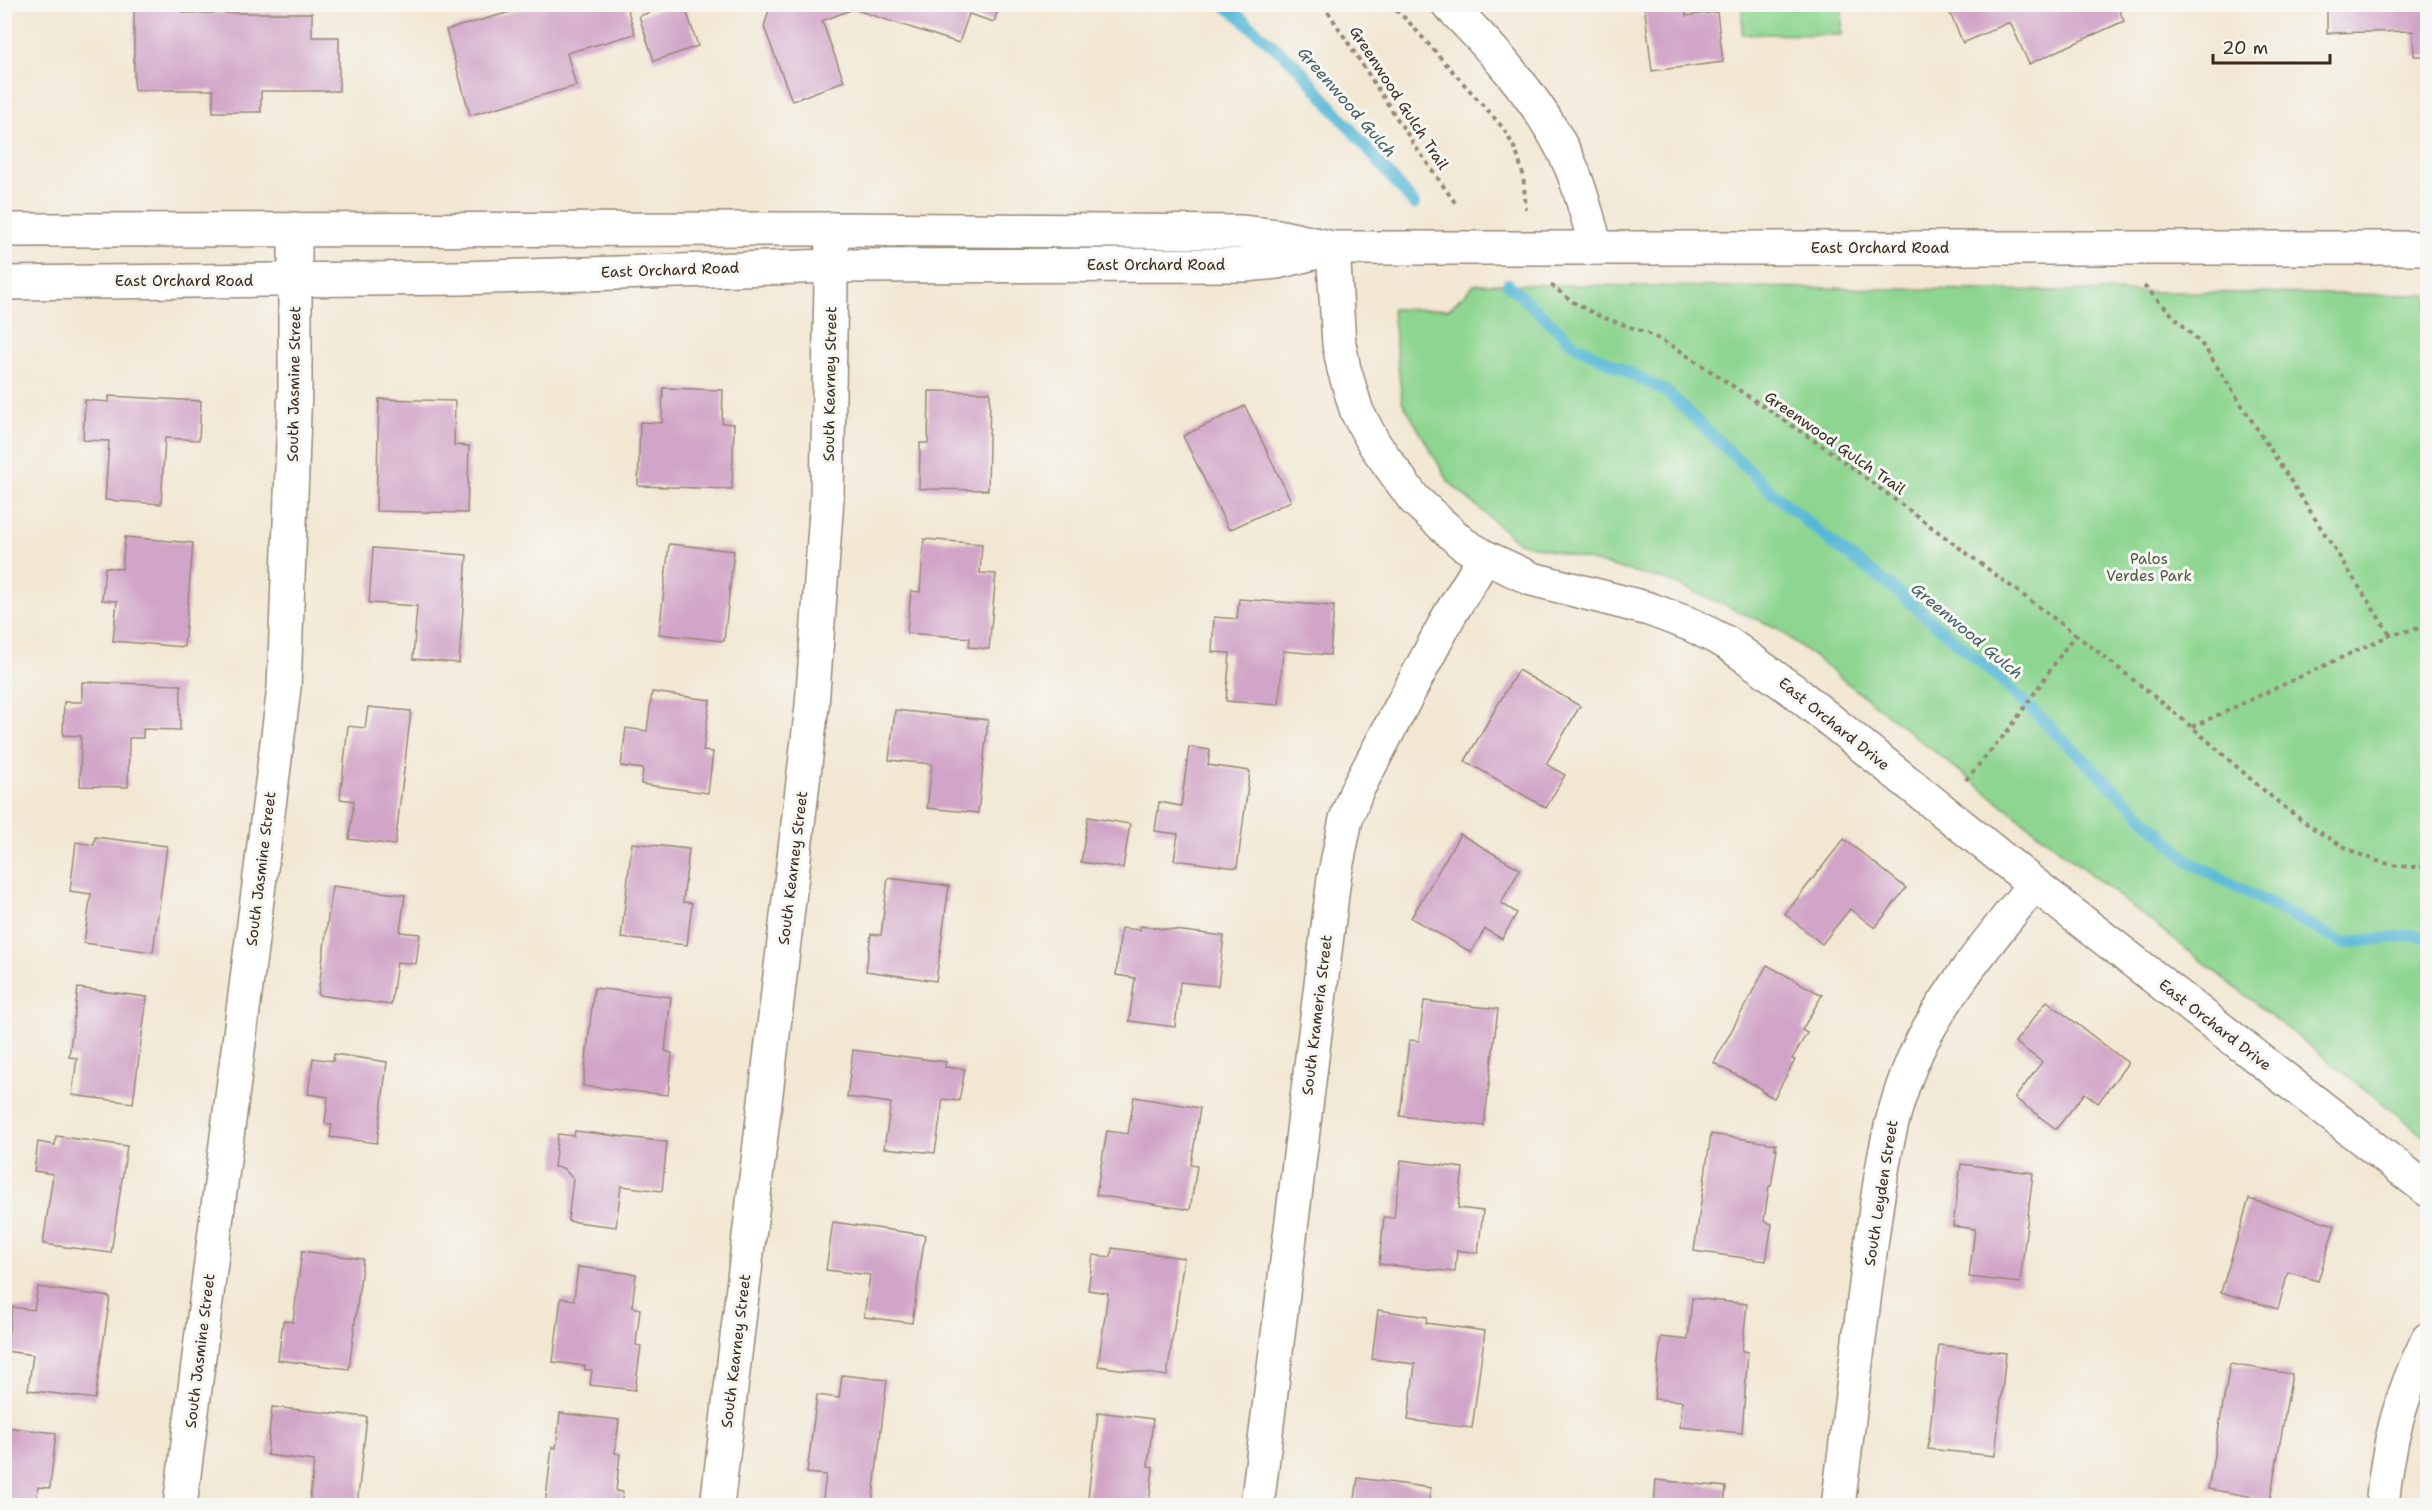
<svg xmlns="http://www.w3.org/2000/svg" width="2432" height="1510" font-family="'Shantell Sans',sans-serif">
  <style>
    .green { fill: #8dd590; stroke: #648057; stroke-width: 1.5 }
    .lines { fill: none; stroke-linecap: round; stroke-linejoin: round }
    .stream { stroke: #57b8d6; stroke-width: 12 }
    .building { fill: #d1a5c7 }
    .street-casing { stroke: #968878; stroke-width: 36 }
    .secondary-casing { stroke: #968878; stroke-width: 36 }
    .path { stroke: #968878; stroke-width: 4; stroke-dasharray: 4.5 4.5; stroke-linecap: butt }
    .street { stroke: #fff; stroke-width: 33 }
    .secondary { stroke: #fff; stroke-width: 33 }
    .labels { text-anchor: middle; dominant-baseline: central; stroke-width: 6; stroke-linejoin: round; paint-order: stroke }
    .street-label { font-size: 15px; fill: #3b2a1e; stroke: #f6f6f2 }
    .park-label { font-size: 15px; fill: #50553a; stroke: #f6f6f2 }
    .water-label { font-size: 16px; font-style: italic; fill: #455c5e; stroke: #f6f6f2 }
  </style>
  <rect width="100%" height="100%" fill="#f6f6f2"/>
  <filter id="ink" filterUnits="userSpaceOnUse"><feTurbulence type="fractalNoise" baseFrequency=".0167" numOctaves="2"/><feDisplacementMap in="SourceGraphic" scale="12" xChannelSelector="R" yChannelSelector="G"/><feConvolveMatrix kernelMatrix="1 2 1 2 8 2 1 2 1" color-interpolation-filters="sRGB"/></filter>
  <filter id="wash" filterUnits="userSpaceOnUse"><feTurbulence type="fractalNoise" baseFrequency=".008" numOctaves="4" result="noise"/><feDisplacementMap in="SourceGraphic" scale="24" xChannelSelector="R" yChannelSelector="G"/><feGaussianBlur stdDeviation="1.35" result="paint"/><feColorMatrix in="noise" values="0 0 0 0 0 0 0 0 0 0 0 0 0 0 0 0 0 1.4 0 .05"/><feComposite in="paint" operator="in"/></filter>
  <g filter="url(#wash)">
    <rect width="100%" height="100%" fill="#f2e7d3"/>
    <!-- green -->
    <g class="green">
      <polygon points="1742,5 1842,5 1842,35 1742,34"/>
      <polygon points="1475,284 2427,295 2427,1138 1777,628 1669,581 1518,542 1449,482 1402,401 1392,309 1449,309"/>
    </g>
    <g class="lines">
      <!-- stream -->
      <g class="stream">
        <polyline points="1221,4 1233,11 1299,68 1414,204"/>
        <polyline points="1508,284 1575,345 1667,392 1772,492 1841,550 1891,586 2000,679 2190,862 2344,943 2411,935 2428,937"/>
      </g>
    </g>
    <g id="blocks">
      <!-- building -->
      <g class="building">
        <polygon points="134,4 184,4 184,13 312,13 312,37 339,37 339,91 261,91 261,112 213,112 213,90 134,90"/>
        <polygon points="539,4 562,4 563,6 570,4 626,4 635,34 567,53 576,86 470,115 446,30"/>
        <polygon points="674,4 684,4 698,46 654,61 639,16"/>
        <polygon points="767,4 1000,4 994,22 969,14 959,43 853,9 822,21 844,81 792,101 764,27 769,10"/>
        <polygon points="1644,4 1685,4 1686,16 1717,12 1723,62 1652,71"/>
        <polygon points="1946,4 2117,4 2124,21 2029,64 2010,22 1963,43"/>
        <polygon points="2327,4 2428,4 2428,56 2414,56 2413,31 2327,33"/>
        <polygon points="663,388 723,390 722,423 734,424 732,489 638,486 640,422 662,423"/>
        <polygon points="929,391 990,392 988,490 919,489 920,443 928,443"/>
        <polygon points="109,396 201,401 199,440 165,438 161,504 105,500 109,441 83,440 85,400 109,402"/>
        <polygon points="379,399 455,401 454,445 469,446 467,513 376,511"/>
        <polygon points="1245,406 1291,501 1229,530 1183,436"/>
        <polygon points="125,537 193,543 184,647 113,641 117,601 102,600 105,567 122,569"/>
        <polygon points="924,539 982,544 980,573 996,574 989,649 969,647 970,638 907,633 911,591 920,592"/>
        <polygon points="669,544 734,551 724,641 659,634"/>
        <polygon points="373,548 467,555 459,663 413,659 417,606 369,603"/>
        <polygon points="1239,599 1334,606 1330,655 1283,651 1279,705 1226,701 1230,653 1212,652 1214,617 1237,619"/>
        <polygon points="1518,670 1580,706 1546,764 1565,775 1546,808 1465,761"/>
        <polygon points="82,682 181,685 180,730 143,729 143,738 129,738 128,787 80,786 81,736 63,735 64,702 82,702"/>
        <polygon points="652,692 710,700 703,751 713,752 708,793 641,784 643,769 621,766 626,728 647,731"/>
        <polygon points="368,707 411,711 395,845 349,839 354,801 340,799 348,726 365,728"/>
        <polygon points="895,710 988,720 978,813 927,808 932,764 889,760"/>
        <polygon points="1189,747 1210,750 1208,765 1250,771 1237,868 1174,860 1178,834 1155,831 1159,802 1181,806"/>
        <polygon points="1088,817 1130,824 1123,868 1081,862"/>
        <polygon points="1460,834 1520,869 1501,903 1517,913 1502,939 1485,929 1471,952 1411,918"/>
        <polygon points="95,837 167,846 153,952 84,943 91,894 70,891 76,842 94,845"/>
        <polygon points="1844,839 1906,888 1875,928 1850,909 1822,944 1785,914"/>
        <polygon points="632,843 689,849 683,902 692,903 687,945 621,938"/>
        <polygon points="888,878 949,886 936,981 866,971 871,934 881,935"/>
        <polygon points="332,886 405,895 400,932 420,934 416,964 397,962 391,1005 318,995"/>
        <polygon points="1140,926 1224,936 1218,986 1180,982 1175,1027 1129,1021 1135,978 1116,975 1121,928 1140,930"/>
        <polygon points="1767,965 1822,995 1802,1030 1807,1033 1792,1059 1795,1060 1774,1098 1761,1091 1762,1089 1714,1063"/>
        <polygon points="78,988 147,997 133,1103 72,1095 77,1058 69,1057"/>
        <polygon points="594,988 671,997 665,1051 672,1053 668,1095 583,1086"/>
        <polygon points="1424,1001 1498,1009 1484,1126 1400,1116 1409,1040 1419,1041"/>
        <polygon points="2047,1001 2128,1063 2098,1103 2085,1093 2056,1129 2015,1098 2042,1062 2015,1042"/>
        <polygon points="853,1050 946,1062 945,1067 965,1069 959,1101 943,1099 935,1153 884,1148 891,1103 847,1097"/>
        <polygon points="334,1054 387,1062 377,1143 330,1137 332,1125 325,1123 328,1097 308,1094 313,1058 333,1061"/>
        <polygon points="1134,1097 1200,1108 1191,1165 1197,1166 1190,1210 1096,1195 1107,1131 1128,1134"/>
        <polygon points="575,1131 667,1142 662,1191 621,1186 616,1227 568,1221 573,1179 563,1168 554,1167 558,1134 574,1136"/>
        <polygon points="1711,1134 1776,1144 1775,1149 1777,1149 1771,1186 1769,1186 1764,1221 1772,1224 1766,1261 1694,1251"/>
        <polygon points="56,1136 127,1146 111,1253 43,1244 53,1174 34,1171 38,1142 55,1145"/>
        <polygon points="1401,1160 1463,1168 1458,1208 1483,1211 1478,1253 1457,1250 1455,1272 1379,1264 1384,1217 1394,1218"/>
        <polygon points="1961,1164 2033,1173 2020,1283 1969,1277 1975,1229 1953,1226"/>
        <polygon points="2249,1199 2335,1225 2318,1281 2288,1272 2278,1309 2221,1292"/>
        <polygon points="833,1222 925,1235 912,1323 864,1317 870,1275 826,1270"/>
        <polygon points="1112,1248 1184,1258 1167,1376 1098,1366 1108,1293 1088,1290 1093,1255 1111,1257"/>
        <polygon points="302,1251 363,1259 349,1369 278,1360 283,1321 293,1322"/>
        <polygon points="578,1267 636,1274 632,1307 640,1309 636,1345 641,1346 635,1390 590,1385 592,1370 585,1370 585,1366 553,1362 561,1298 574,1300"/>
        <polygon points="38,1287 110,1297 95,1399 28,1390 33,1355 6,1351 12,1307 34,1310"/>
        <polygon points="1692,1298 1747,1304 1742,1351 1748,1352 1742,1433 1680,1427 1682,1401 1654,1399 1661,1337 1688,1340"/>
        <polygon points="1378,1310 1427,1317 1426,1323 1485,1331 1472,1428 1408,1420 1415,1364 1372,1359"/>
        <polygon points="1939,1345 2006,1353 1995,1456 1928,1449"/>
        <polygon points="2230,1364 2292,1374 2270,1500 2208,1489"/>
        <polygon points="842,1375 887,1380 872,1506 822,1506 826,1475 807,1473 817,1395 839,1398"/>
        <polygon points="272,1407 367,1417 357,1506 309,1506 314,1461 267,1455"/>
        <polygon points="1098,1412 1153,1419 1148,1466 1153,1467 1149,1506 1087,1506"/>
        <polygon points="560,1413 619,1420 615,1453 620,1454 616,1491 623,1492 621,1506 545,1506 552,1447 556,1448"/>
        <polygon points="4,1427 56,1433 50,1488 38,1487 36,1506 4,1506"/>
        <polygon points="1358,1478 1431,1488 1428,1506 1354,1506"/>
        <polygon points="1656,1480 1726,1487 1724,1506 1654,1506"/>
      </g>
    </g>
  </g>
  <g filter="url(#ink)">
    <use href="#blocks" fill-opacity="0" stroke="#968878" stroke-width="1.5"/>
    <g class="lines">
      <!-- street casing -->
      <g class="street-casing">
        <g id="street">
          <path d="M1448 4C1496 52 1545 106 1572 169 1582 194 1589 222 1596 248"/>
          <polyline points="1333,248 1339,344 1344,369 1357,412 1375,445 1414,499 1463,544 1485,557 1532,579 1649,609 1692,625 1727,643 1794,691 2034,884 2428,1190"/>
          <polyline points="180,1506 284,688 295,387 295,229"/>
          <polyline points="717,1506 812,706 827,498 832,229"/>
          <polyline points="1257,1506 1334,878 1346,819 1356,792 1449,616 1485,557"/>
          <path d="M1838 1506C1848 1429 1857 1353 1867 1276 1878 1195 1885 1112 1923 1039 1953 983 1995 934 2034 884"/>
          <path d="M2382 1506C2388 1442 2400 1397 2428 1339"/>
        </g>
      </g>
      <!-- secondary casing -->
      <g class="secondary-casing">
        <g id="secondary">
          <polyline points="4,230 832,229 1240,232 1278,236 1333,248 2428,248"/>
          <polyline points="4,283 460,278 832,266 1245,265 1277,262 1326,250"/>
        </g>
      </g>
      <!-- path -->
      <g class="path">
        <polyline points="1323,4 1413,143 1456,204"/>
        <polyline points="1389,4 1407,20 1504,129 1516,151 1523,174 1526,209"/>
        <polyline points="1551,285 1573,302 1599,316 1647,333 1676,348 1827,449 2075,634 2011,727 1964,782"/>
        <polyline points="2144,286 2205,348 2390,635"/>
        <path d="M2075 634C2114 665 2155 696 2193 728 2251 777 2346 878 2428 866"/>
        <polyline points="2192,727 2390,635 2428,626"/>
      </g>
      <!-- street -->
      <use href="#street" class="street"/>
      <!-- secondary -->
      <use href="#secondary" class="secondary"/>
    </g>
  </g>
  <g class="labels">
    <!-- street labels -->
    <g class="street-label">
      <text transform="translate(1399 98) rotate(57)">Greenwood Gulch Trail</text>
      <text x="1880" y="248">East Orchard Road</text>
      <text x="1156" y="265">East Orchard Road</text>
      <text transform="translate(670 270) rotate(-2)">East Orchard Road</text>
      <text x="184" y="281">East Orchard Road</text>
      <text transform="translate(294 384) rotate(-89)">South Jasmine Street</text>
      <text transform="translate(830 384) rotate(-89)">South Kearney Street</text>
      <text transform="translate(1835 443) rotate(35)">Greenwood Gulch Trail</text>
      <text transform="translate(1834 724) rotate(39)">East Orchard Drive</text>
      <text transform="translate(793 868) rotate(-83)">South Kearney Street</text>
      <text transform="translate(261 869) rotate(-83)">South Jasmine Street</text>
      <text transform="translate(1317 1015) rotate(-83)">South Krameria Street</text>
      <text transform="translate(2215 1025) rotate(38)">East Orchard Drive</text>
      <text transform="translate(1881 1193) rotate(-81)">South Leyden Street</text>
      <text transform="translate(200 1351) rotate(-83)">South Jasmine Street</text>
      <text transform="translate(736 1351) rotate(-83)">South Kearney Street</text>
    </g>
    <!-- park labels -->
    <g class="park-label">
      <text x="2149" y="559">Palos<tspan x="2149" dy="17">Verdes Park</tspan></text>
    </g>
    <!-- water labels -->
    <g class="water-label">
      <text transform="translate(1347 102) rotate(49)">Greenwood Gulch</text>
      <text transform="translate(1967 631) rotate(40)">Greenwood Gulch</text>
    </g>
  </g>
  <!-- margin -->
  <rect width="2432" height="1510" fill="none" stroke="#f6f6f2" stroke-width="24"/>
  <!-- scale -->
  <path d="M2213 54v9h117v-9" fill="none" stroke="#3b2a1e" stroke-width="3"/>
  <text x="2222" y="54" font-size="18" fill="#3b2a1e" stroke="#f6f6f2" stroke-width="4.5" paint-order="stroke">20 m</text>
</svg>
